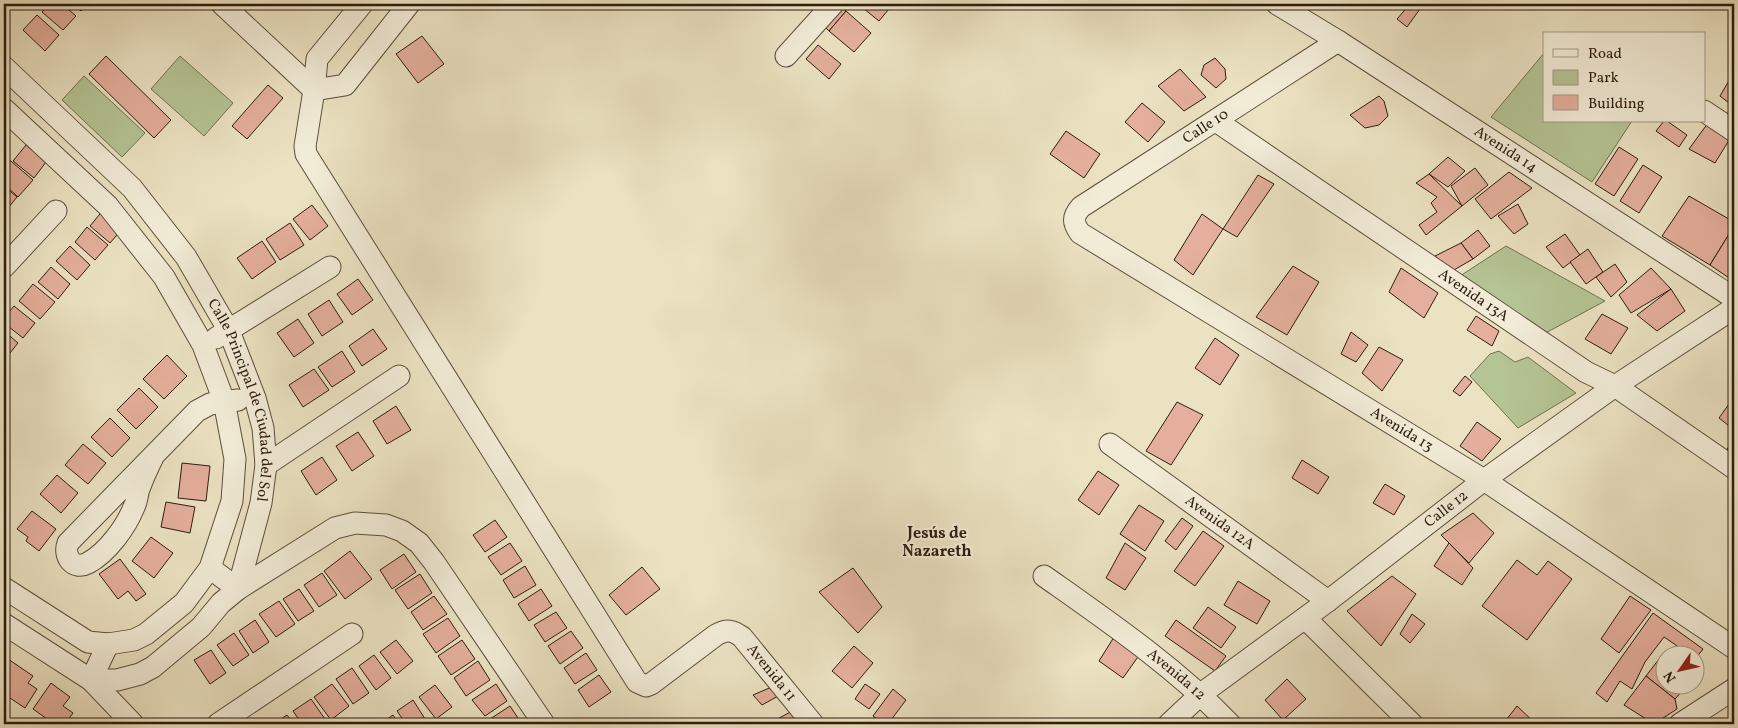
<svg xmlns="http://www.w3.org/2000/svg" width="1738" height="728" font-family="Vollkorn,serif">
  <style>
    .green { fill: #b5c495; stroke: #727052 }
    .building { fill: #e4af9c; stroke: #2e1c10 }
    .lines { fill: none; stroke-linecap: round; stroke-linejoin: round }
    .street-casing { stroke: #5d4e3c; stroke-width: 23 }
    .street { stroke: #f2ecd7; stroke-width: 21 }
    .labels { text-anchor: middle; dominant-baseline: central; stroke-width: 4.5; stroke-linejoin: round; paint-order: stroke }
    .street-label { font-size: 15px; fill: #2e1c10; stroke: #f2ecd7 }
    .neighbourhood-label { font-size: 16px; font-weight: bold; fill: #2e1c10; stroke: #f2ecd7 }
  </style>
  <rect width="100%" height="100%" fill="#ebe2c2"/>
  <filter id="stains"><feTurbulence type="fractalNoise" baseFrequency=".004" numOctaves="4"/><feColorMatrix values="0 0 0 0 .2 0 0 0 0 .09 0 0 0 0 .02 0 0 0 .5 -.17"/></filter>
  <radialGradient id="worn" r=".72"><stop offset=".6" stop-color="#630" stop-opacity="0"/><stop offset="1" stop-color="#630" stop-opacity=".3"/></radialGradient>
  <!-- green -->
  <g class="green">
    <polygon points="1544,53 1544,121 1632,121 1592,182 1491,117"/>
    <polygon points="180,56 233,103 204,136 151,89"/>
    <polygon points="84,76 145,133 122,157 62,100"/>
    <polygon points="1506,246 1605,301 1540,336 1460,276"/>
    <polygon points="1499,351 1515,362 1528,357 1576,393 1518,428 1470,376 1490,354"/>
  </g>
  <!-- building -->
  <g class="building">
    <polygon points="49,4 62,4 76,16 63,30 42,12"/>
    <polygon points="73,4 88,4 81,11"/>
    <polygon points="858,4 893,4 879,21"/>
    <polygon points="935,4 946,4 941,9"/>
    <polygon points="1410,4 1415,4 1420,9 1407,27 1397,19"/>
    <polygon points="839,5 846,11 829,31 822,24"/>
    <polygon points="846,11 871,33 854,52 829,31"/>
    <polygon points="37,15 59,35 45,51 23,30"/>
    <polygon points="422,36 444,64 418,83 396,54"/>
    <polygon points="818,45 841,64 829,79 806,59"/>
    <polygon points="106,56 171,120 154,138 89,74"/>
    <polygon points="1215,58 1225,69 1226,79 1216,88 1201,75 1204,65"/>
    <polygon points="1180,69 1206,97 1184,111 1158,86"/>
    <polygon points="1734,72 1734,107 1720,96"/>
    <polygon points="268,85 283,98 247,139 232,126"/>
    <polygon points="1379,96 1384,101 1388,116 1379,125 1365,128 1350,115"/>
    <polygon points="1142,103 1165,122 1148,142 1125,122"/>
    <polygon points="1664,121 1667,121 1687,135 1679,147 1656,131"/>
    <polygon points="1708,123 1731,137 1715,163 1689,149"/>
    <polygon points="1066,131 1100,154 1084,178 1050,154"/>
    <polygon points="26,145 46,162 34,178 13,161"/>
    <polygon points="1619,147 1638,159 1614,196 1595,184"/>
    <polygon points="5,156 33,180 18,197 4,184"/>
    <polygon points="1448,157 1465,171 1448,187 1429,174"/>
    <polygon points="1643,165 1662,177 1639,213 1620,201"/>
    <polygon points="1475,168 1488,185 1462,206 1451,186"/>
    <polygon points="1509,172 1532,188 1491,219 1475,199"/>
    <polygon points="1429,174 1462,206 1426,235 1419,225 1437,212 1431,203 1437,197 1416,183"/>
    <polygon points="1258,175 1274,184 1237,237 1223,229"/>
    <polygon points="4,186 17,197 4,213"/>
    <polygon points="1689,196 1734,222 1734,226 1710,265 1662,236"/>
    <polygon points="1518,204 1528,224 1514,234 1498,216"/>
    <polygon points="312,205 328,226 310,240 293,219"/>
    <polygon points="104,209 124,227 110,243 90,226"/>
    <polygon points="1202,214 1223,229 1193,275 1174,260"/>
    <polygon points="290,223 304,245 280,260 266,239"/>
    <polygon points="1734,226 1734,276 1732,280 1710,265"/>
    <polygon points="87,227 108,245 95,260 75,242"/>
    <polygon points="1478,230 1490,246 1473,259 1461,243"/>
    <polygon points="1565,234 1580,255 1563,268 1546,247"/>
    <polygon points="262,241 276,262 252,279 237,258"/>
    <polygon points="1461,243 1473,259 1452,271 1435,256"/>
    <polygon points="70,246 90,265 77,280 56,261"/>
    <polygon points="1588,249 1603,272 1586,284 1570,262"/>
    <polygon points="1615,264 1627,282 1611,297 1596,277"/>
    <polygon points="1293,266 1319,282 1287,335 1256,317"/>
    <polygon points="51,267 70,284 58,299 38,282"/>
    <polygon points="1401,268 1438,293 1424,318 1389,292"/>
    <polygon points="1651,268 1671,289 1631,313 1619,295"/>
    <polygon points="358,279 373,300 352,315 337,294"/>
    <polygon points="33,284 55,302 40,319 19,301"/>
    <polygon points="1671,289 1685,311 1657,331 1637,315"/>
    <polygon points="329,300 343,322 322,336 308,314"/>
    <polygon points="14,306 35,323 23,338 4,323 4,318"/>
    <polygon points="1602,314 1628,328 1611,354 1585,339"/>
    <polygon points="1476,316 1499,331 1492,346 1467,330"/>
    <polygon points="298,319 314,343 294,357 277,333"/>
    <polygon points="373,329 387,349 362,366 349,346"/>
    <polygon points="4,331 18,343 6,358 4,355"/>
    <polygon points="1351,332 1368,345 1356,362 1341,354"/>
    <polygon points="1215,338 1239,355 1220,385 1195,368"/>
    <polygon points="1379,347 1403,360 1382,391 1362,373"/>
    <polygon points="342,351 355,372 332,387 318,367"/>
    <polygon points="167,355 187,376 164,399 143,379"/>
    <polygon points="314,369 329,390 303,407 289,385"/>
    <polygon points="1465,376 1472,382 1460,396 1453,391"/>
    <polygon points="139,388 158,407 136,429 117,410"/>
    <polygon points="1734,397 1734,430 1719,418"/>
    <polygon points="1177,402 1203,415 1171,465 1146,451"/>
    <polygon points="396,406 411,430 387,444 373,421"/>
    <polygon points="110,418 130,438 112,457 91,437"/>
    <polygon points="1477,422 1501,439 1482,461 1460,446"/>
    <polygon points="358,432 374,456 352,471 336,446"/>
    <polygon points="1734,441 1734,454 1727,449"/>
    <polygon points="83,444 106,463 88,484 65,465"/>
    <polygon points="322,457 337,480 316,495 301,471"/>
    <polygon points="1302,460 1329,477 1318,494 1292,478"/>
    <polygon points="182,463 210,466 206,501 178,498"/>
    <polygon points="1098,471 1119,485 1099,515 1078,500"/>
    <polygon points="57,475 78,493 61,513 40,494"/>
    <polygon points="1385,484 1405,496 1394,515 1373,503"/>
    <polygon points="166,502 195,507 190,533 161,527"/>
    <polygon points="1139,505 1164,521 1145,551 1120,534"/>
    <polygon points="32,511 56,529 39,551 26,541 28,537 17,529"/>
    <polygon points="1473,513 1494,533 1469,563 1441,535"/>
    <polygon points="1182,518 1193,526 1176,550 1165,541"/>
    <polygon points="495,520 507,537 485,552 473,535"/>
    <polygon points="1203,531 1224,546 1195,586 1174,571"/>
    <polygon points="151,537 173,553 154,578 132,561"/>
    <polygon points="510,543 522,561 501,575 488,557"/>
    <polygon points="1125,543 1146,558 1125,590 1106,578"/>
    <polygon points="1449,543 1473,568 1462,585 1434,566"/>
    <polygon points="350,551 372,579 345,599 324,571"/>
    <polygon points="404,554 416,572 392,589 380,570"/>
    <polygon points="120,559 146,594 136,601 128,591 118,599 99,574"/>
    <polygon points="1517,560 1537,575 1548,561 1572,579 1527,640 1482,606"/>
    <polygon points="525,566 536,585 514,598 503,580"/>
    <polygon points="642,567 660,589 626,615 609,595"/>
    <polygon points="853,568 882,607 858,633 819,592"/>
    <polygon points="322,573 337,595 319,607 304,585"/>
    <polygon points="420,574 432,593 408,609 395,590"/>
    <polygon points="1392,576 1416,594 1381,646 1347,611"/>
    <polygon points="1238,581 1270,601 1257,624 1224,605"/>
    <polygon points="299,589 314,611 298,621 283,599"/>
    <polygon points="541,589 552,606 529,621 518,604"/>
    <polygon points="434,596 447,614 423,630 411,612"/>
    <polygon points="1630,596 1651,610 1619,653 1601,639"/>
    <polygon points="279,601 295,624 276,637 259,614"/>
    <polygon points="1208,607 1236,627 1221,648 1193,628"/>
    <polygon points="556,612 567,628 545,642 534,625"/>
    <polygon points="1653,613 1703,649 1696,658 1696,656 1692,656 1664,637 1645,662 1632,689 1620,681 1607,702 1596,693"/>
    <polygon points="1412,614 1425,624 1410,643 1400,634"/>
    <polygon points="448,618 460,636 436,653 423,634"/>
    <polygon points="255,620 269,642 253,653 239,631"/>
    <polygon points="1176,620 1226,656 1215,671 1165,636"/>
    <polygon points="571,631 583,648 560,664 548,646"/>
    <polygon points="234,633 249,655 233,666 217,645"/>
    <polygon points="1114,637 1140,654 1123,678 1099,661"/>
    <polygon points="396,640 413,661 397,674 380,652"/>
    <polygon points="462,640 475,659 451,675 438,656"/>
    <polygon points="854,646 873,663 852,688 832,671"/>
    <polygon points="211,650 226,673 210,684 194,660"/>
    <polygon points="586,653 597,670 575,684 564,668"/>
    <polygon points="374,655 391,678 376,690 359,666"/>
    <polygon points="1662,655 1666,658 1666,686 1687,686 1675,699 1646,676"/>
    <polygon points="8,659 33,676 28,683 37,689 25,708 4,694 4,666"/>
    <polygon points="478,661 490,680 466,696 454,678"/>
    <polygon points="352,668 369,693 353,704 336,679"/>
    <polygon points="599,675 611,692 589,707 578,690"/>
    <polygon points="1646,676 1675,699 1677,709 1654,724 1624,705"/>
    <polygon points="1287,679 1306,699 1283,720 1265,700"/>
    <polygon points="51,683 70,697 63,706 73,713 65,724 54,724 33,709"/>
    <polygon points="332,684 349,706 331,720 314,697"/>
    <polygon points="496,684 507,701 485,716 472,700"/>
    <polygon points="865,684 880,694 869,709 855,699"/>
    <polygon points="435,685 452,707 436,719 419,697"/>
    <polygon points="774,686 780,695 762,705 753,695"/>
    <polygon points="893,689 906,700 888,724 884,724 873,716"/>
    <polygon points="311,699 327,722 324,724 302,724 293,711"/>
    <polygon points="413,700 427,722 423,724 406,724 397,711"/>
    <polygon points="510,706 522,724 489,724 487,721"/>
    <polygon points="1517,706 1536,724 1503,724"/>
    <polygon points="796,709 808,724 768,724"/>
    <polygon points="287,715 294,724 273,724"/>
    <polygon points="393,715 399,724 380,724"/>
  </g>
  <g class="lines">
    <!-- street casing -->
    <g class="street-casing">
      <g id="street">
        <path id="s1" d="M222 4 314 90 305 146 306 154 637 682 646 686 651 684 716 635C727 629 732 630 742 637L813 724"/>
        <polyline points="362,4 317,59 314,90 345,85 409,4"/>
        <path id="s2" d="M1277 4 1338 41 1734 298"/>
        <path id="s3" d="M1338 41 1081 207C1072 217 1073 223 1080 233L1484 480 1734 648"/>
        <polyline points="786,56 833,4"/>
        <path id="s4" d="M4 67 132 188 186 257 229 331 255 398 263 428 266 465 261 503 238 589 221 603 201 627 153 667 140 674 117 680H91L4 624"/>
        <polyline points="4,109 108,206 164,277 203,345 224,401 235,459 232,501 210,568 184,603 146,634 134,640 108,644 88,642 4,588"/>
        <polyline points="1704,111 1734,131"/>
        <path id="s5" d="M1216 121 1586 372 1615 386 1734 468"/>
        <polyline points="4,267 56,211"/>
        <polyline points="216,338 330,267"/>
        <path id="s6" d="M1110 444 1328 601"/>
        <path d="M153 457C148 467 143 478 139 489 137 495 137 502 134 507 126 527 107 553 88 563 73 571 63 556 68 543L197 411 210 404 238 400"/>
        <polyline points="266,465 399,376"/>
        <polyline points="210,568 238,589 335,528 355,523 386,525 402,531 419,543 434,562 544,724"/>
        <path id="s7" d="M1044 576C1109 622 1175 667 1230 724"/>
        <polyline points="1305,618 1412,724"/>
        <polyline points="108,644 91,680 133,724"/>
        <polyline points="218,724 352,634"/>
        <path id="s8" d="M1169 724 1201 694 1328 601 1484 480 1615 386 1734 308"/>
        <polyline points="1680,724 1734,689"/>
      </g>
    </g>
    <!-- street -->
    <use href="#street" class="street"/>
  </g>
  <g class="labels">
    <!-- street labels -->
    <g class="street-label">
      <text transform="translate(1206 127) rotate(-33)">Calle 10</text>
      <text stroke="none"><textPath href="#s2" startOffset="271">Avenida 14</textPath></text>
      <text stroke="none"><textPath href="#s5" startOffset="311">Avenida 13A</textPath></text>
      <text stroke="none"><textPath href="#s4" startOffset="420">Calle Principal de Ciudad del Sol</textPath></text>
      <text stroke="none"><textPath href="#s3" startOffset="712">Avenida 13</textPath></text>
      <text stroke="none"><textPath href="#s8" startOffset="351">Calle 12</textPath></text>
      <text stroke="none"><textPath href="#s6" startOffset="135">Avenida 12A</textPath></text>
      <text stroke="none"><textPath href="#s1" startOffset="985">Avenida 11</textPath></text>
      <text stroke="none"><textPath href="#s7" startOffset="165">Avenida 12</textPath></text>
    </g>
    <!-- neighbourhood labels -->
    <g class="neighbourhood-label">
      <text x="937" y="534">Jesús de<tspan x="937" dy="18">Nazareth</tspan></text>
    </g>
  </g>
  <!-- margin -->
  <rect width="1738" height="728" fill="none" stroke="#ebe2c2" stroke-width="20"/>
  <rect x="5" y="5" width="1728" height="718" fill="none" stroke="#2e1c10" stroke-width="2.5"/>
  <rect x="10" y="10" width="1718" height="708" fill="none" stroke="#2e1c10"/>
  <!-- legend -->
  <rect x="1543" y="32" width="162" height="90" fill="#f2ecd7" stroke="#a49987"/>
  <rect x="1553" y="49" width="25" height="8" fill="#f2ecd7" stroke="#a49987"/>
  <text x="1588" y="58" font-size="15" fill="#2e1c10">Road</text>
  <rect x="1553" y="70" width="25" height="15" fill="#b5c495" stroke="#a49987"/>
  <text x="1588" y="82" font-size="15" fill="#2e1c10">Park</text>
  <rect x="1553" y="95" width="25" height="15" fill="#e4af9c" stroke="#a49987"/>
  <text x="1588" y="108" font-size="15" fill="#2e1c10">Building</text>
  <!-- north arrow -->
  <g transform="translate(1680 670) rotate(236)"><circle r="24" fill="#f2ecd7" stroke="#a49987"/>
  <path d="M0-4L9 19L0 12L-9 19Z" fill="#8f2418"/>
  <text y="-8" font-size="14" font-weight="bold" text-anchor="middle" fill="#2e1c10">N</text>
  </g>
  <rect width="100%" height="100%" filter="url(#stains)"/>
  <rect width="100%" height="100%" fill="url(#worn)"/>
</svg>
